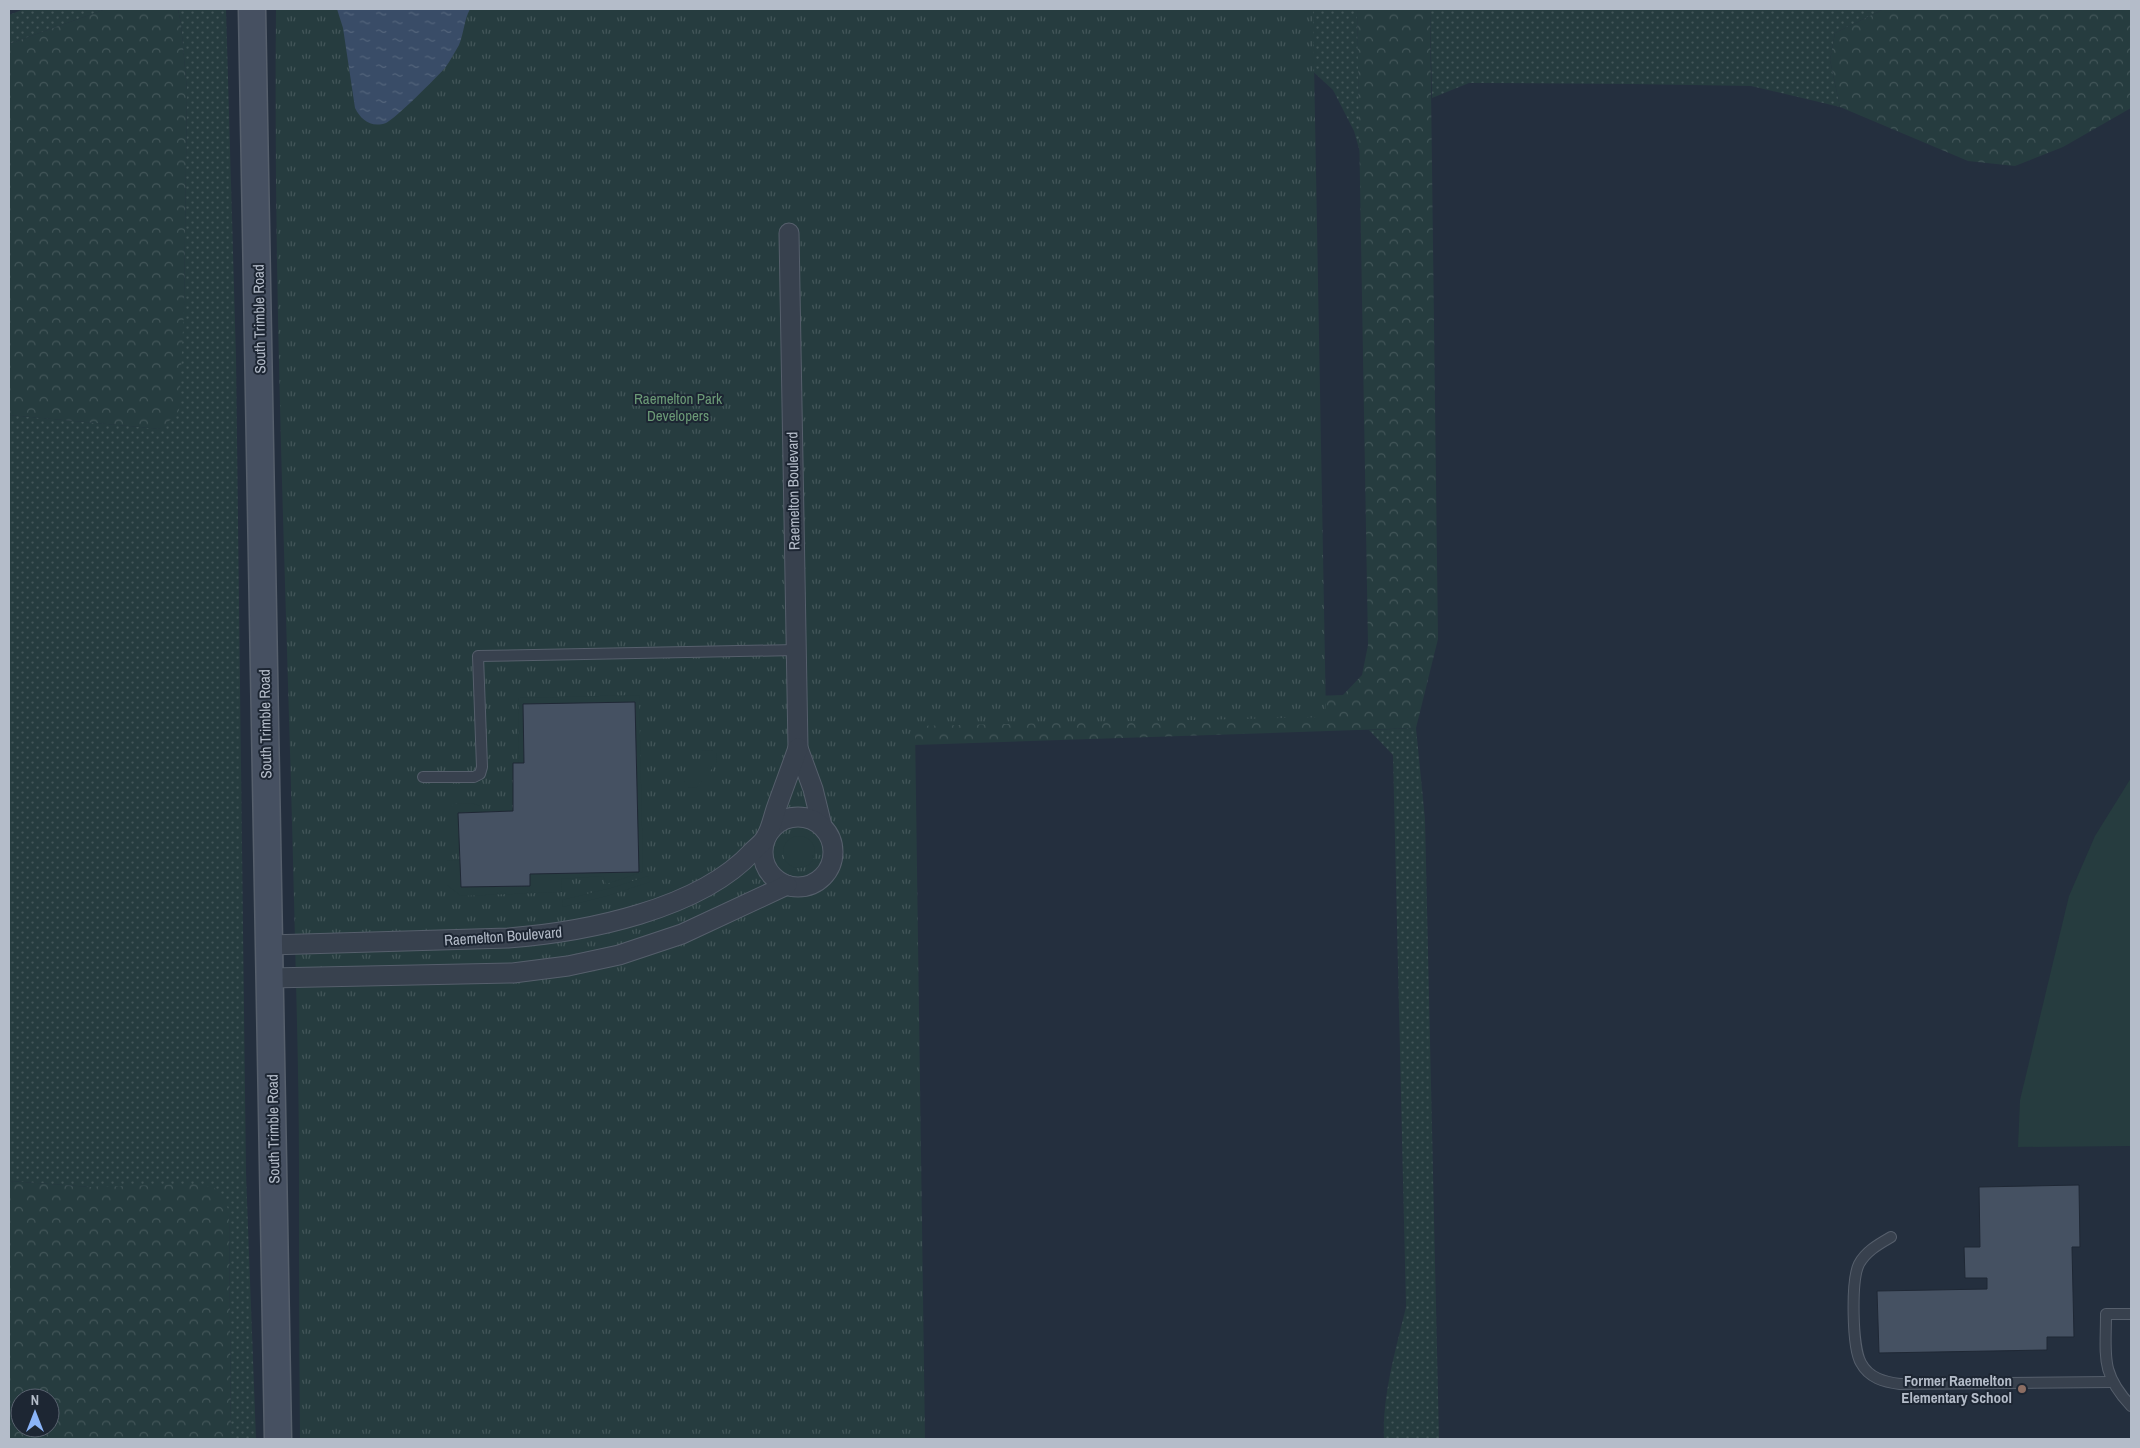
<svg xmlns="http://www.w3.org/2000/svg" width="2140" height="1448" font-family="'Archivo Narrow',sans-serif">
  <style>
    .grass { fill: url(#grass-dots) }
    .forest { fill: url(#forest-crowns); fill-rule: evenodd }
    .park { fill: url(#park-tufts) }
    .garden { fill: #263c3f }
    .water { fill: url(#water-ripples) }
    .building { fill: #455162; stroke: #1f2835 }
    .lines { fill: none; stroke-linecap: round; stroke-linejoin: round }
    .service-casing { stroke: #565f6c; stroke-width: 12 }
    .minor-casing { stroke: #565f6c; stroke-width: 21 }
    .secondary-casing { stroke: #565f6c; stroke-width: 29 }
    .service { stroke: #38414e; stroke-width: 10 }
    .minor { stroke: #38414e; stroke-width: 19 }
    .secondary { stroke: #465061; stroke-width: 26 }
    .education-dot { fill: #8d6e63; stroke: #1d2633; stroke-width: 2 }
    .labels { text-anchor: middle; dominant-baseline: central; stroke-width: 4; stroke-linejoin: round; paint-order: stroke }
    .street-label { font-size: 15px; fill: #b4bcc9; stroke: #1d2633 }
    .park-label { font-size: 15px; fill: #6b9a76; stroke: #1d2633 }
    .poi-label { font-size: 15px; font-weight: bold; fill: #b4bcc9; stroke: #1d2633; text-anchor: end }
  </style>
  <defs>
    <pattern id="grass-dots" width="8" height="8" patternUnits="userSpaceOnUse" patternTransform="scale(1.25)"><rect width="8" height="8" fill="#263c3f"/><path d="M2 2h.1M6 6h.1" fill="none" stroke="#435659" stroke-width="1.8" stroke-linecap="round"/></pattern>
    <pattern id="forest-crowns" width="20" height="18" patternUnits="userSpaceOnUse" patternTransform="scale(1.25)"><rect width="20" height="18" fill="#263c3f"/><path d="M2 6a3 3 0 1 1 6 0M12 15a3 3 0 1 1 6 0" fill="none" stroke="#435659"/></pattern>
    <pattern id="park-tufts" width="24" height="20" patternUnits="userSpaceOnUse" patternTransform="scale(1.25)"><rect width="24" height="20" fill="#263c3f"/><path d="M3 7l-1-3M5 7V3M7 7l1-3M15 17l-1-3M17 17v-4M19 17l1-3" fill="none" stroke="#435659"/></pattern>
    <pattern id="water-ripples" width="26" height="14" patternUnits="userSpaceOnUse" patternTransform="scale(1.25)"><rect width="26" height="14" fill="#394c67"/><path d="M2 4q2-2 4 0t4 0M15 11q2-2 4 0t4 0" fill="none" stroke="#53647b"/></pattern>
  </defs>
  <rect width="100%" height="100%" fill="#242f3e"/>
  <!-- grass -->
  <g class="grass">
    <polygon points="24,9 106,9 9,44 9,15"/>
    <polygon points="178,9 226,9 236,357 246,1174 256,1439 231,1439 229,1211 91,1187 9,1181 9,415 161,429 184,309 187,91 181,24"/>
    <polygon points="1304,9 1357,9 1360,152 1354,131 1333,90 1308,67"/>
    <polygon points="1430,9 1884,9 1835,33 1830,60 1840,107 1751,86 1632,84 1469,83 1432,98"/>
    <path d="M1416 728 1425 819 1439 1439H1384C1382 1396 1396 1349 1406 1307L1393 755 1369 730Z"/>
  </g>
  <!-- forest -->
  <g class="forest">
    <polygon points="106,9 178,9 181,24 187,91 184,309 179,411 161,429 9,415 9,44"/>
    <polygon points="1357,9 1430,9 1438,639 1416,728 915,745 903,731 949,709 1343,695 1362,675 1368,645"/>
    <polygon points="1884,9 2131,9 2131,108 2063,147 2015,166 1968,161 1840,107 1830,60 1835,33"/>
    <path d="M9 1181 91 1187 192 1184 213 1187 221 1194 229 1211 231 1439H9ZM20 1398H50V1428H20Z"/>
  </g>
  <!-- park -->
  <path class="park" d="M276 9H1313L1326 717 915 726 925 1439H300C299 1348 299 1257 299 1166 299 1078 296 989 294 900 287 603 273 306 276 9Z"/>
  <!-- garden -->
  <g class="garden">
    <polygon points="639,695 643,872 606,884 603,876 561,879 562,892 461,896 447,885 447,860 460,861 462,887 529,886 530,874 639,872 635,702 523,704 524,763 518,763 519,698"/>
    <polygon points="713,750 717,753 716,764 697,787 689,788 684,781 684,775 701,775 701,751"/>
    <polygon points="2131,778 2131,1146 2018,1147 2020,1100 2069,896 2095,836"/>
    <polygon points="472,803 480,806 482,812 458,813 460,851 455,851 449,847 449,810 453,804"/>
    <circle cx="799" cy="852" r="16"/>
    <polygon points="648,876 650,882 607,896 563,907 562,900 611,888"/>
  </g>
  <!-- water -->
  <path class="water" d="M337 9H470C464 20 464 33 459 45 455 52 450 61 445 68 437 77 395 119 386 123 371 128 361 120 355 108L343 28Z"/>
  <!-- building -->
  <g class="building">
    <polygon points="635,702 639,872 530,874 530,886 461,887 458,813 513,811 513,763 524,763 523,704"/>
    <polygon points="2079,1185 2080,1247 2072,1247 2074,1337 2047,1337 2047,1350 1879,1353 1877,1291 1987,1289 1987,1278 1965,1278 1964,1247 1980,1247 1979,1187"/>
  </g>
  <g class="lines">
    <!-- service casing -->
    <g class="service-casing">
      <g id="service">
        <polyline points="423,777 474,777 480,774 482,767 478,656 796,650"/>
        <path d="M1891 1237C1879 1244 1866 1251 1859 1264 1851 1280 1852 1348 1861 1363 1869 1378 1884 1382 1900 1384L2112 1382"/>
        <path d="M2131 1314H2106C2106 1356 2100 1373 2131 1406"/>
      </g>
    </g>
    <!-- minor casing -->
    <g class="minor-casing">
      <g id="minor">
        <polyline points="789,233 798,748 813,789 822,826"/>
        <circle cx="798" cy="852" r="35"/>
        <path d="M269 945 508 938C585 932 699 910 753 851 757 847 763 843 766 837 771 829 773 818 776 809 783 789 791 768 798 748"/>
        <polyline points="270,978 513,973 568,966 619,955 682,934 787,885"/>
      </g>
    </g>
    <!-- secondary casing -->
    <g class="secondary-casing">
      <polyline id="secondary" points="252,9 278,1439"/>
    </g>
    <!-- service -->
    <use href="#service" class="service"/>
    <!-- minor -->
    <use href="#minor" class="minor"/>
    <!-- secondary -->
    <use href="#secondary" class="secondary"/>
  </g>
  <!-- markers -->
  <circle class="education-dot" cx="2022" cy="1389" r="5"/>
  <g class="labels">
    <!-- street labels -->
    <g class="street-label">
      <text transform="translate(259 319) rotate(-91)">South Trimble Road</text>
      <text transform="translate(793 491) rotate(-91)">Raemelton Boulevard</text>
      <text transform="translate(265 724) rotate(-91)">South Trimble Road</text>
      <text transform="translate(503 936) rotate(-4)">Raemelton Boulevard</text>
      <text transform="translate(273 1129) rotate(-91)">South Trimble Road</text>
    </g>
    <!-- park labels -->
    <g class="park-label">
      <text x="678" y="398">Raemelton Park<tspan x="678" dy="17">Developers</tspan></text>
    </g>
    <!-- poi labels -->
    <g class="poi-label">
      <text x="2012" y="1380">Former Raemelton<tspan x="2012" dy="17">Elementary School</tspan></text>
    </g>
  </g>
  <!-- border -->
  <rect width="2140" height="1448" fill="none" stroke="#b4bcc9" stroke-width="20"/>
  <!-- north arrow -->
  <g transform="translate(35 1413)"><circle r="24" fill="#1d2633" stroke="#59626f"/>
  <path d="M0-4L9 19L0 12L-9 19Z" fill="#8ab4f8"/>
  <text y="-8" font-size="14" font-weight="bold" text-anchor="middle" fill="#b4bcc9">N</text>
  </g>
</svg>
